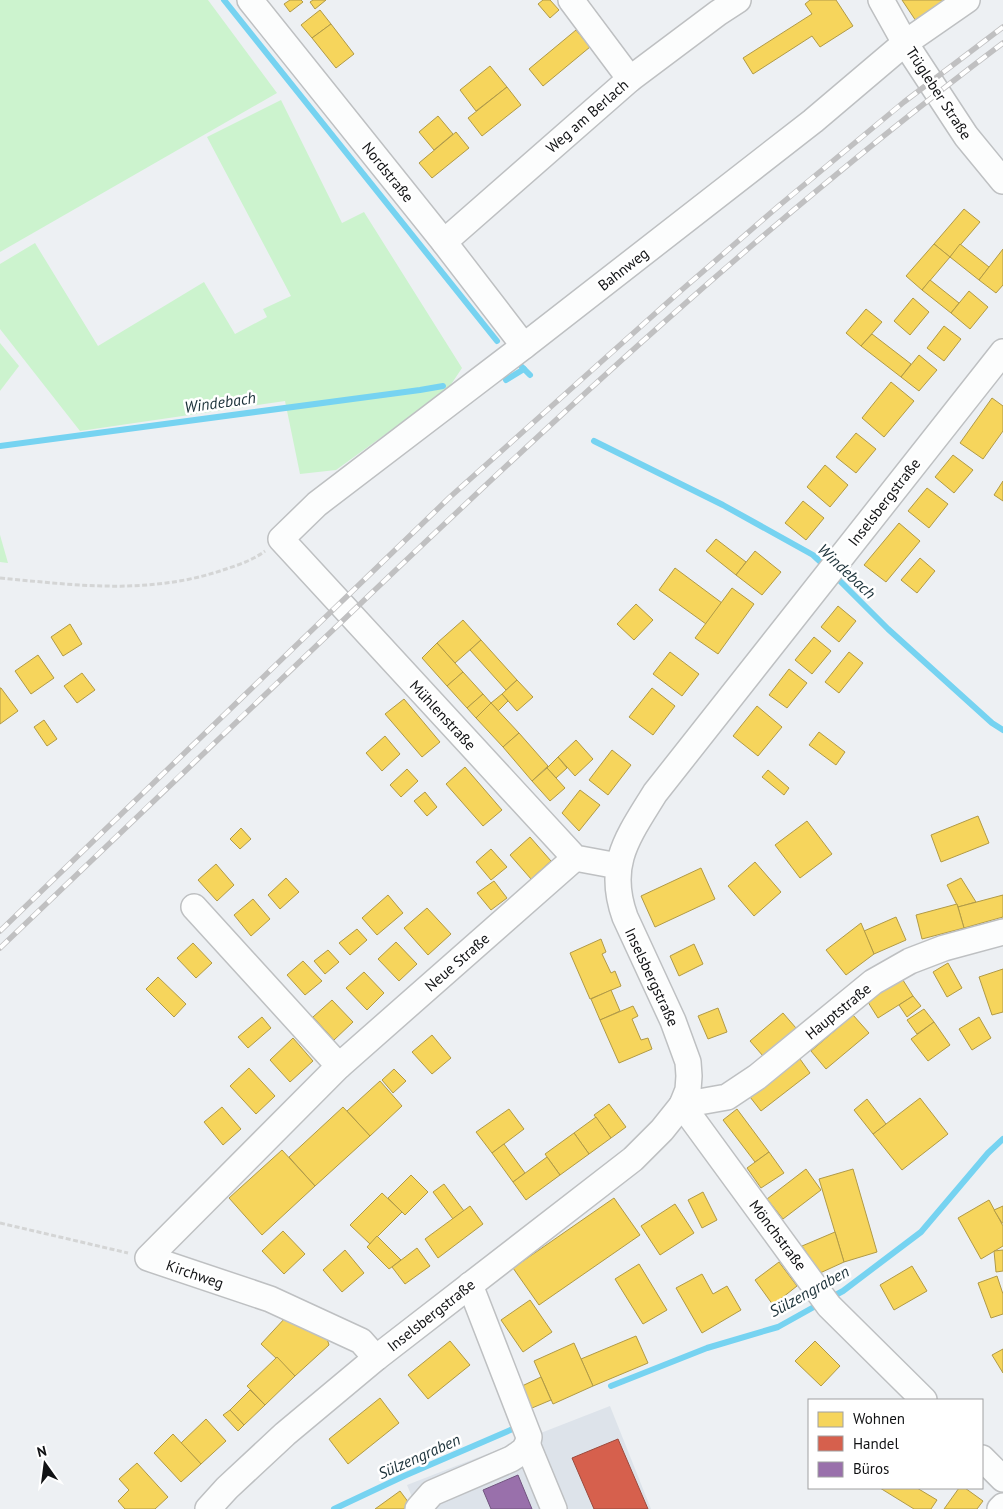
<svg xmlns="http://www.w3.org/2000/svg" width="1003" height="1509" font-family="'PT Sans',sans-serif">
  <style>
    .built { fill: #dde3ea }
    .green { fill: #ccf3ce }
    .homes { fill: #f6d55c; stroke: #b19a46 }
    .shops { fill: #d6604d; stroke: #9b493c }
    .offices { fill: #9970ab; stroke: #70547e }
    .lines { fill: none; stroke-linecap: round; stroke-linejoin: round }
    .stream { stroke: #76d3f1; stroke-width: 6 }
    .minor-casing { stroke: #bec0c2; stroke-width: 28 }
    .path { stroke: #d4d5d5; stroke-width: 3; stroke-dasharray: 5 2.5; stroke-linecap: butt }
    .minor { stroke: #fcfdfd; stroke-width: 25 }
    .rail-casing { stroke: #c0c0c1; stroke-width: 5.5 }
    .rail { stroke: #fff; stroke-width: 4; stroke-dasharray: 11; stroke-linecap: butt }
    .labels { text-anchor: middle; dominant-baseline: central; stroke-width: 5; stroke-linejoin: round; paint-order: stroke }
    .street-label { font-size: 15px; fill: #111214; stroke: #fff }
    .water-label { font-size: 16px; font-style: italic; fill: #1b3139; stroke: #fff }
  </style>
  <rect width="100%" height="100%" fill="#edf0f3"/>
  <!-- built -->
  <polygon class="built" points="610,1406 651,1509 417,1509 407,1485"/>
  <!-- green -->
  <g class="green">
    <polygon points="0,0 208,0 277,93 0,252"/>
    <polygon points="281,100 342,223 364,212 462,368 448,389 336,470 300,474 285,401 80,431 0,329 0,264 35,243 98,346 204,282 235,334 267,317 263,309 291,296 207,137"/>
    <polygon points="0,343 19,366 0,391"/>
    <polygon points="0,535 8,563 0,562"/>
  </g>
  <!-- homes -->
  <g class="homes">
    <polygon points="290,0 301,0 303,2 290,12 284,4"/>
    <polygon points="313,0 326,0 315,9 310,2"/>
    <polygon points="543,0 550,0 559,10 550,18 538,4"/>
    <polygon points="810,0 836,0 853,26 820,47 812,36 753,74 743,58 812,14 805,4"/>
    <polygon points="902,0 943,0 945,3 916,21"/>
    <polygon points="320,10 331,24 312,38 301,25"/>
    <polygon points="331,24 354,54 336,68 312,38"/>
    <polygon points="576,30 590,47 543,86 529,69"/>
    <polygon points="490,66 507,87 476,111 460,90"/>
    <polygon points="507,87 521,105 482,136 468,118"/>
    <polygon points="438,116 453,134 434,150 419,132"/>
    <polygon points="456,132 469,148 432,178 419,163"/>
    <polygon points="964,209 980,222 950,257 934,244"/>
    <polygon points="934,244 950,257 922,290 906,276"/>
    <polygon points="960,244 989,267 979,280 950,257"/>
    <polygon points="1003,249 1003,285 996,293 979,280"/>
    <polygon points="930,280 959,303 951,313 922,290"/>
    <polygon points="969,291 988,307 970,329 951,313"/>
    <polygon points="913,298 929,312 910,335 894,321"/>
    <polygon points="866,309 882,322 861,346 846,333"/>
    <polygon points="944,326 961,339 944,361 927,348"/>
    <polygon points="872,334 911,364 901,377 861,346"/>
    <polygon points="919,355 937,370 919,391 901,377"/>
    <polygon points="891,382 914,401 884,437 862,418"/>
    <polygon points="992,398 1003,406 1003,431 983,459 960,443"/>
    <polygon points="856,433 876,449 856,473 836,457"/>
    <polygon points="953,455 973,470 954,493 935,477"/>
    <polygon points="825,465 848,485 830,507 807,487"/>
    <polygon points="1003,481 1003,501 994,495"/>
    <polygon points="927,488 948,504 929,528 908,511"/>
    <polygon points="803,501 824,518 806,540 785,523"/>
    <polygon points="899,523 920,541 886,582 864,565"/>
    <polygon points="716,539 746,562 736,575 706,551"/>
    <polygon points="755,551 781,572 762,595 736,575"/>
    <polygon points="920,558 935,571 917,593 901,580"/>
    <polygon points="675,568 722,603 706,624 659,590"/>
    <polygon points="732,588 754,604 718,654 695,638"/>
    <polygon points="636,604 653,620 634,640 617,624"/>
    <polygon points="838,606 856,621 839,642 821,627"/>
    <polygon points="463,620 481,640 455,663 437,643"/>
    <polygon points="70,624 82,644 63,656 51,637"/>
    <polygon points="814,637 831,651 812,674 795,660"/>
    <polygon points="481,640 517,680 506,690 470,650"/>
    <polygon points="437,643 463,672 447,686 422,658"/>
    <polygon points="670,652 699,674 682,696 653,674"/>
    <polygon points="849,652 863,663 839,693 825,682"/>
    <polygon points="38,655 54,678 31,694 15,671"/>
    <polygon points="789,669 807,683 787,708 769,695"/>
    <polygon points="463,672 483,694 467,708 447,686"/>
    <polygon points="82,673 95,690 77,703 64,686"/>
    <polygon points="517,680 533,697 517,711 502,694"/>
    <polygon points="0,688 1,688 18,711 0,724"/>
    <polygon points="652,688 675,706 653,735 629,717"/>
    <polygon points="483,694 491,703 476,718 467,708"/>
    <polygon points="502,694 508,701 498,711 491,703"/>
    <polygon points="404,699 440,742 422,757 385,714"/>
    <polygon points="491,703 519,733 503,747 476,718"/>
    <polygon points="757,706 782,727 758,756 733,736"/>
    <polygon points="44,720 57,739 47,746 34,727"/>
    <polygon points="819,732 845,752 836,765 809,745"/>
    <polygon points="519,733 548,766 532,781 503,747"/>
    <polygon points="385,736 400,754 382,771 366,753"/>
    <polygon points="576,740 593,759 575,776 558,757"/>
    <polygon points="612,750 631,765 608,795 589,780"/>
    <polygon points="558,757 567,768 556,778 547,768"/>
    <polygon points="465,767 502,810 483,826 446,784"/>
    <polygon points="547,768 565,788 550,801 532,781"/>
    <polygon points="407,769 418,781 401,797 390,785"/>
    <polygon points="768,770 789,788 784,795 762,777"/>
    <polygon points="580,790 600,805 579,831 562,813"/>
    <polygon points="425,792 437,807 427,816 414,801"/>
    <polygon points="978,816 989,843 941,862 931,835"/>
    <polygon points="807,821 832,854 800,878 775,845"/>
    <polygon points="241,828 251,839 240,849 230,839"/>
    <polygon points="530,837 551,861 531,879 510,855"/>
    <polygon points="491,849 507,867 491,880 476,862"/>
    <polygon points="755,862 781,892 754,916 728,886"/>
    <polygon points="216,864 234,885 217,901 198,880"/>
    <polygon points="701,868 715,899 655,927 641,896"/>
    <polygon points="286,878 299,892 280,909 268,895"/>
    <polygon points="961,878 976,902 958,907 947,885"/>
    <polygon points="494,881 507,898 491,910 477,893"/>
    <polygon points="388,895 403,913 377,935 362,918"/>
    <polygon points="1003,895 1003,917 964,928 958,907"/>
    <polygon points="253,899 270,919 251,936 234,915"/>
    <polygon points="957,904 964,928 922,939 916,915"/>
    <polygon points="427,908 451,934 428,955 404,928"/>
    <polygon points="896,917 906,940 874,954 864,931"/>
    <polygon points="861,923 874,954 846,975 826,950"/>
    <polygon points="357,929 367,940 350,955 339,943"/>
    <polygon points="601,939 606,952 602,954 611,973 615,971 621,986 590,999 570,953"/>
    <polygon points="396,942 417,964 399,981 378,959"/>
    <polygon points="193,943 212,963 196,978 177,958"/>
    <polygon points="694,944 703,964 679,976 670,956"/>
    <polygon points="328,950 339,962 325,974 314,961"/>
    <polygon points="303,961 322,981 305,995 287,975"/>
    <polygon points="948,963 962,988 947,997 933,972"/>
    <polygon points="1003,969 1003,1012 992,1015 979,977"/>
    <polygon points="364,972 384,993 367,1010 346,988"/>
    <polygon points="158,977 186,1004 174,1017 146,989"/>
    <polygon points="901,977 913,996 878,1018 866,999"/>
    <polygon points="611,990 620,1011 600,1020 591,999"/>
    <polygon points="913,996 921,1006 907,1017 899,1005"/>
    <polygon points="332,1000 353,1022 334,1040 313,1017"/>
    <polygon points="633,1006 638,1016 632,1019 641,1040 648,1038 652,1049 619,1063 600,1020"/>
    <polygon points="718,1008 727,1032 708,1039 698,1016"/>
    <polygon points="924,1009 934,1022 917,1034 907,1020"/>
    <polygon points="783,1013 796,1028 763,1056 750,1041"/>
    <polygon points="853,1015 869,1033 826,1069 811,1051"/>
    <polygon points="262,1017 271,1028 248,1048 238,1037"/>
    <polygon points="979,1017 991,1038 972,1050 959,1029"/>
    <polygon points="934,1022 950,1045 928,1061 911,1039"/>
    <polygon points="432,1035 451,1058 432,1074 412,1052"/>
    <polygon points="293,1038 313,1061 290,1082 270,1060"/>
    <polygon points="800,1059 810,1073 761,1111 750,1097"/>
    <polygon points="249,1068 275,1096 256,1114 230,1086"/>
    <polygon points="394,1069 406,1081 393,1093 382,1080"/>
    <polygon points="380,1081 402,1106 370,1136 347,1111"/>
    <polygon points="920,1098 948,1134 902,1170 873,1134"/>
    <polygon points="867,1099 886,1124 873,1134 854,1110"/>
    <polygon points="609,1104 626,1127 611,1138 594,1115"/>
    <polygon points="222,1107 241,1129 223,1145 204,1122"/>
    <polygon points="343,1107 370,1136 315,1186 289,1157"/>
    <polygon points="509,1109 524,1129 492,1153 476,1132"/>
    <polygon points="737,1109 769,1152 755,1162 723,1120"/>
    <polygon points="596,1117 611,1138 589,1154 574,1133"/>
    <polygon points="574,1133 589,1154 560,1175 545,1154"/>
    <polygon points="504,1144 525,1173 513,1182 492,1153"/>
    <polygon points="282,1150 315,1186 262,1235 229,1198"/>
    <polygon points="769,1152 784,1173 761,1188 747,1168"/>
    <polygon points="547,1157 560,1175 526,1200 513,1182"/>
    <polygon points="806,1169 821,1190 783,1219 767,1199"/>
    <polygon points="853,1169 877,1252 844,1262 819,1179"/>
    <polygon points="411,1175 428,1192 405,1215 388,1198"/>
    <polygon points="444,1184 464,1211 453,1219 433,1192"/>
    <polygon points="703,1192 717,1220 702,1228 688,1200"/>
    <polygon points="382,1193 402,1212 370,1244 350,1225"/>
    <polygon points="614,1198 640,1235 539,1305 513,1268"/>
    <polygon points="989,1200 1003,1226 1003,1246 981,1259 958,1218"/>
    <polygon points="675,1204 694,1233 660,1255 641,1226"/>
    <polygon points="470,1206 483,1224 438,1258 425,1239"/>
    <polygon points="1003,1206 1003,1223 1002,1223 994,1210"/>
    <polygon points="283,1231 305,1254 284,1274 262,1251"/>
    <polygon points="835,1232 844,1262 820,1273 802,1246"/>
    <polygon points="377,1236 401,1260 389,1269 367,1247"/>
    <polygon points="417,1248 430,1266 405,1284 392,1267"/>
    <polygon points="345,1250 364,1273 342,1292 323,1270"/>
    <polygon points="1003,1250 1003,1271 996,1272 994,1251"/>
    <polygon points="779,1262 797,1286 773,1305 755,1280"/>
    <polygon points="639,1264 667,1310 643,1324 615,1279"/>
    <polygon points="912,1266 927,1291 894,1310 880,1285"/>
    <polygon points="702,1274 713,1294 727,1286 741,1310 702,1333 676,1288"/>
    <polygon points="997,1276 1003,1294 1003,1314 991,1318 978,1283"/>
    <polygon points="530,1300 552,1332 523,1352 501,1320"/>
    <polygon points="286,1317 326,1335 329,1345 295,1376 261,1344"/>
    <polygon points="636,1336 648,1363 593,1386 581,1359"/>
    <polygon points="450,1341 470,1365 428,1399 408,1375"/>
    <polygon points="815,1341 840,1366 821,1386 795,1361"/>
    <polygon points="574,1343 593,1386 553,1404 534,1361"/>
    <polygon points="1003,1349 1003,1373 992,1355"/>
    <polygon points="277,1357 295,1376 265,1405 247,1386"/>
    <polygon points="541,1377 551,1400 532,1408 522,1386"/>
    <polygon points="250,1390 265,1405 244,1425 230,1410"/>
    <polygon points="380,1398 399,1423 348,1464 329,1439"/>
    <polygon points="230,1410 244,1425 238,1431 223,1415"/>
    <polygon points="206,1419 226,1441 201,1464 181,1443"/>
    <polygon points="173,1434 201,1464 181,1482 154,1453"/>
    <polygon points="137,1463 168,1497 155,1509 125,1509 118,1501 129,1490 119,1479"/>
    <polygon points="880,1488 917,1488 937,1500 931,1509 914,1509"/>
    <polygon points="959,1488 965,1488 983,1501 977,1509 944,1509"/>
    <polygon points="400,1491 412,1507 409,1509 375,1509"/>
  </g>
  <!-- shops -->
  <polygon class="shops" points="618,1439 648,1509 594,1509 572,1458"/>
  <!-- offices -->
  <polygon class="offices" points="518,1475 532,1509 491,1509 483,1490"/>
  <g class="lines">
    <!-- stream -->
    <g class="stream">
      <polyline points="224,0 497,341"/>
      <polyline points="522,367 530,375"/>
      <polyline points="506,380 524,369"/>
      <polyline points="594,441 723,505 813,555 827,568"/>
      <polyline points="0,446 420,390 443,386"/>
      <polyline points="834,575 888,629 992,723 1003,730"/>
      <polyline points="830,1298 843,1291 921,1232 988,1153 1003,1139"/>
      <polyline points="611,1386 707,1348 778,1327 821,1303"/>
      <polyline points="334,1509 404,1476 515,1428"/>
    </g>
    <!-- minor casing -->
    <g class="minor-casing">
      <g id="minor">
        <polyline points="250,0 444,242 524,346"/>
        <polyline points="571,0 630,79"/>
        <polyline points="881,0 905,43 966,136 1003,181"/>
        <polyline points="444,242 630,79 718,13 738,0"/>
        <polyline points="618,866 575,858 281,539 317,504 524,346 813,121 905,43 967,0"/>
        <polyline points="194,907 339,1066"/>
        <polyline points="682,1105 829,1306 924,1400"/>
        <polyline points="682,1105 727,1097 757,1077 873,982 910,961 944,948 1003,932"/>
        <polyline points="376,1358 361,1341 270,1299 148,1258 339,1066 575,858"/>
        <polyline points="528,1446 554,1509"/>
        <polyline points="982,1458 1003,1479"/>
        <path d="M208 1509 227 1488 285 1434 376 1358 633 1159 662 1130 682 1105 688 1090 689 1076 688 1062 673 1021 625 917C606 864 628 837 655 793L1003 352"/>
        <path d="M418 1509 432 1493 439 1490 511 1459C522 1452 527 1450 529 1437L470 1285"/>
        <polyline points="1000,1509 1003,1506"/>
      </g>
    </g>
    <!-- path -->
    <g class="path">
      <path d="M0 578C75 585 146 595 220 571 235 566 252 561 265 551"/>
      <polyline points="0,1223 128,1253"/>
    </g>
    <!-- minor -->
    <use href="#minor" class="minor"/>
    <!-- rail casing -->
    <g class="rail-casing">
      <g id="rail">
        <polyline points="0,931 450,497 677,294 781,204 904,102 1003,27"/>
        <path d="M0 948C111 842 222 735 334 629 548 424 766 221 1003 43"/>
      </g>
    </g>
    <!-- rail -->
    <use href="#rail" class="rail"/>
  </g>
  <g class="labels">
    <!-- street labels -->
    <g class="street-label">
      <text transform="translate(939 93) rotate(57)">Trügleber Straße</text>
      <text transform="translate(587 116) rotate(-41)">Weg am Berlach</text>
      <text transform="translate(388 172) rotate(51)">Nordstraße</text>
      <text transform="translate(623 269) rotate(-38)">Bahnweg</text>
      <text transform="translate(884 502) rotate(-52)">Inselsbergstraße</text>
      <text transform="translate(443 715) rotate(47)">Mühlenstraße</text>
      <text transform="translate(457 962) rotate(-41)">Neue Straße</text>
      <text transform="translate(652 977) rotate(65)">Inselsbergstraße</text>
      <text transform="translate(838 1011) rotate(-39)">Hauptstraße</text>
      <text transform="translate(778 1235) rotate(53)">Mönchstraße</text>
      <text transform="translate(195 1274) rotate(19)">Kirchweg</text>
      <text transform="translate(431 1315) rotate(-38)">Inselsbergstraße</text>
    </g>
    <!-- water labels -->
    <g class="water-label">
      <text transform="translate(220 402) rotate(-8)">Windebach</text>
      <text transform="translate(847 571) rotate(43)">Windebach</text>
      <text transform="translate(809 1291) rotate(-29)">Sülzengraben</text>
      <text transform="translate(419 1456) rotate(-24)">Sülzengraben</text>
    </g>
  </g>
  <!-- legend -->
  <rect x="808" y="1399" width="175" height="90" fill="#ffffff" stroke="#a0a0a1"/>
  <rect x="818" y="1412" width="25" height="15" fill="#f6d55c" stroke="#a0a0a1"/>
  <text x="853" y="1424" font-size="15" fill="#111214">Wohnen</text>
  <rect x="818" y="1436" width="25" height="15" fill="#d6604d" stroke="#a0a0a1"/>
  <text x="853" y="1449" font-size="15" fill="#111214">Handel</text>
  <rect x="818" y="1462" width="25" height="15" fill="#9970ab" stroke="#a0a0a1"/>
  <text x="853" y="1474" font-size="15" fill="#111214">Büros</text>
  <!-- north arrow -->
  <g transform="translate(45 1464) rotate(346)" stroke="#ffffff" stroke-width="4" paint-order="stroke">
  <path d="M0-4L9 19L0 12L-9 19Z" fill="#111214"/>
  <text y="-8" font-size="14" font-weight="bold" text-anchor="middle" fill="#111214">N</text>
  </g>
</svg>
